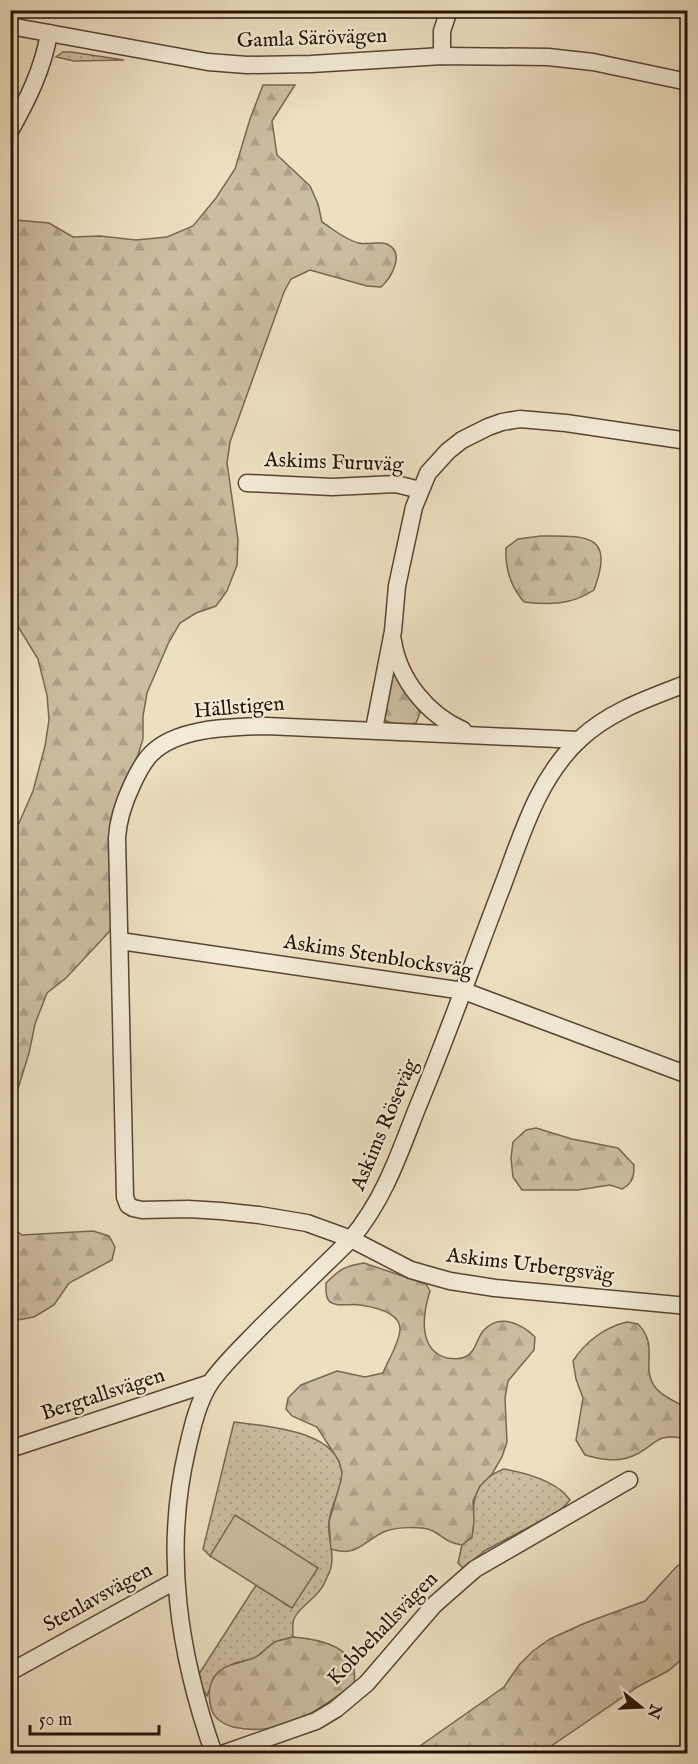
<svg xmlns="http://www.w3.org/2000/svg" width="698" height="1764" font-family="'IM FELL English',serif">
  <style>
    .grass { fill: url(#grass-dots); stroke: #786752; stroke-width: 1.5 }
    .forest { fill: url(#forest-firs); stroke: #786752; stroke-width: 1.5 }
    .park { fill: #cbbda1; stroke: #786752; stroke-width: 1.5 }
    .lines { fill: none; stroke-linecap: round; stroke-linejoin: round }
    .minor-casing { stroke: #574533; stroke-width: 19 }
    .minor { stroke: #f3ebd7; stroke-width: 16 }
    .labels { text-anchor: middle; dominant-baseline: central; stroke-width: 4.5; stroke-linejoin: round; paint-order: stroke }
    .street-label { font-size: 21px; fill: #251104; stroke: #f3ebd7 }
  </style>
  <defs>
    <pattern id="grass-dots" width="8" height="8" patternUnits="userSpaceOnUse" patternTransform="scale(1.5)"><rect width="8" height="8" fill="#cbbda1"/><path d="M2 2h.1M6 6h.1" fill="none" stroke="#aea189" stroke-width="1.8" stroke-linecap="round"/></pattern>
    <pattern id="forest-firs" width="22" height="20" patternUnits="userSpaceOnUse" patternTransform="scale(1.5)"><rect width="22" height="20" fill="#cbbda1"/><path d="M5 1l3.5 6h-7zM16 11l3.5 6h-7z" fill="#aea189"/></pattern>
  </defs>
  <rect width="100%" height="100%" fill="#ede0c1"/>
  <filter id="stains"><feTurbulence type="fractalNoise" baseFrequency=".00333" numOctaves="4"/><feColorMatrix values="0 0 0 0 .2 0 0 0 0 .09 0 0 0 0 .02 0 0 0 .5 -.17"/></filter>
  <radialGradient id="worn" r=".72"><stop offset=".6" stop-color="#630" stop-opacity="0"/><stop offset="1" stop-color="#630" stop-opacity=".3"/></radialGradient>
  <!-- grass -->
  <g class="grass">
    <polygon points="63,52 71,52 124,60 74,61 56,57"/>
    <path d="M234 1422C265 1426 339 1430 342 1473 343 1487 330 1506 329 1522 327 1537 335 1552 331 1567 330 1573 326 1579 324 1584 318 1598 300 1605 294 1619 292 1624 293 1632 293 1637L275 1642 255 1658 235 1663 215 1676 207 1696 201 1685 199 1674 256 1585 292 1608 236 1516 210 1556 203 1549Z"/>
    <path d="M504 1469C526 1473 557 1481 570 1500L561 1510 486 1550 463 1568 458 1563 462 1545 472 1537C476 1505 466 1484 504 1469Z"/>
  </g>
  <!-- forest -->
  <g class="forest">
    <path d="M263 85H295L272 121 277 155 310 186 318 204 322 222C333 229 347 241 359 243 367 245 379 241 387 244 406 253 391 278 381 287L367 286 310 270 291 279 284 292 230 442 227 463 238 540 237 565 227 591 216 606 196 613 180 623 168 644 147 693 143 716V739L136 761 110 931 66 978 47 993 35 1024 29 1053 17 1092 11 1101V828L19 823 33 791 45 746 49 720 47 695 38 659 11 615V217L16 220 49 223 73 237 100 236 136 240 167 237 193 226 216 198 235 169 250 119Z"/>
    <path d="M541 536C587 536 615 533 594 590 572 605 549 605 524 602 510 586 505 569 506 548L518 539Z"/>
    <path d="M392 668 416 703 420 713 416 723C404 726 395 725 384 720Z"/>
    <path d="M536 1128 572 1139 618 1148 634 1165C634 1177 633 1183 622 1189L610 1185 578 1190H522L513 1177 511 1158 513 1142 526 1130Z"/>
    <polygon points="10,1226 22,1235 93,1231 109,1236 115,1247 112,1260 69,1283 54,1305 34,1317 11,1321"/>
    <path d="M364 1263 426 1284 430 1291C423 1313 417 1350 447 1358 453 1359 459 1360 465 1357 476 1352 476 1340 483 1331 499 1313 521 1323 535 1337L534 1350 508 1381 505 1398 507 1442 502 1457 492 1474 480 1486 473 1501 474 1521 472 1537 462 1545C445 1542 446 1538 433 1531 422 1526 397 1527 386 1531 364 1540 358 1558 331 1549L329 1522 341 1480 342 1472 339 1461 317 1427 292 1416 286 1409 288 1398 301 1385 337 1371 365 1377 383 1373C388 1360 399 1344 400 1330 401 1312 374 1307 360 1305 351 1303 336 1308 329 1301 325 1296 326 1288 326 1283 340 1269 345 1266 364 1263Z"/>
    <path d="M627 1322 638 1324C660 1347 640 1365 655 1387 661 1396 678 1403 687 1408V1439C650 1431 657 1449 627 1458 613 1462 600 1459 585 1455L576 1440 583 1398 576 1379 573 1361C585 1342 605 1327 627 1322Z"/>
    <polygon points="687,1560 687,1655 668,1671 639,1686 541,1753 410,1753 504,1687 519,1665 533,1651 550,1639 585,1623 645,1601 677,1566"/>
    <path d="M293 1637C320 1639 360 1647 354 1683 319 1711 280 1738 233 1727 225 1725 215 1719 212 1711 208 1699 207 1687 215 1676 225 1662 243 1664 256 1657 263 1653 268 1646 275 1642 280 1640 287 1639 293 1637Z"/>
  </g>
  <!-- park -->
  <polygon class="park" points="235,1515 318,1568 292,1608 210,1556"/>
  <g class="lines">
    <!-- minor casing -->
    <g class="minor-casing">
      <g id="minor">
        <polyline points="10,26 208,62 247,65 311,64 442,56 548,57 593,62 688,82"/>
        <polyline points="442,56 442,31 449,10"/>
        <path d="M10 131C28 99 43 69 49 33"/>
        <polyline points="247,483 332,487 396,484 420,490"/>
        <path d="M393 641C399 680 428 715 463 730"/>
        <polyline points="374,729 393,631 397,586 414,507 428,473 448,451 462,440 488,427 502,422 520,419 566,423 688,441"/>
        <path d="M579 740 266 726C232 727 177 727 151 754 143 762 137 774 132 785 124 802 118 819 117 838L125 1197 128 1205 133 1208 142 1210 188 1209 221 1211 259 1215 307 1223 351 1239 411 1270 450 1281 495 1288 688 1306"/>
        <polyline points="120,941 464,991 688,1075"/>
        <polyline points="10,1449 210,1383"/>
        <polyline points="10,1672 175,1581"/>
        <path d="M214 1754C179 1655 163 1553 187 1450 192 1428 198 1401 211 1382 225 1362 244 1345 260 1328 290 1298 321 1269 351 1239 385 1198 399 1154 418 1106 449 1032 475 957 504 882 523 831 539 777 580 739 610 711 649 698 688 683"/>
        <polyline points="222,1754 316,1721 336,1709 367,1683 434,1605 475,1569 629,1480"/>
      </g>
    </g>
    <!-- minor -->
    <use href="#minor" class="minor"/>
  </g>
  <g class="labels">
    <!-- street labels -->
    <g class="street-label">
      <text transform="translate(312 39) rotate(-2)">Gamla Särövägen</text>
      <text transform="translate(334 463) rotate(2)">Askims Furuväg</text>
      <text transform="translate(239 708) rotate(-5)">Hällstigen</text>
      <text transform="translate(378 957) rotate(9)">Askims Stenblocksväg</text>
      <text transform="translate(385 1125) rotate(-67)">Askims Röseväg</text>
      <text transform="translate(530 1266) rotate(7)">Askims Urbergsväg</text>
      <text transform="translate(103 1395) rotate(-18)">Bergtallsvägen</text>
      <text transform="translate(98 1598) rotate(-29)">Stenlavsvägen</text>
      <text transform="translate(383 1629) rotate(-46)">Kobbehallsvägen</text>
    </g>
  </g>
  <!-- margin -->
  <rect width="698" height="1764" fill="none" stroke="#ede0c1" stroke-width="36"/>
  <rect x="12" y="12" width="674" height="1740" fill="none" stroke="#251104" stroke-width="3"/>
  <rect x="18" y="18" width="662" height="1728" fill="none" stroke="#251104" stroke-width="1.5"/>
  <!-- north arrow -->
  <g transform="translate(641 1707) rotate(108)" stroke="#f3ebd7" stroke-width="4.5" paint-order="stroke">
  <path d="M0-4.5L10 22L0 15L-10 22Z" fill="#251104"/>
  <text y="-9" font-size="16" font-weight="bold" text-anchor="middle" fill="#251104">N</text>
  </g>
  <!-- scale -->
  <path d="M30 1725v9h129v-9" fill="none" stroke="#251104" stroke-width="3"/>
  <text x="39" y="1725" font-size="18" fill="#251104" stroke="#f3ebd7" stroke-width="4.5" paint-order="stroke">50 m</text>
  <rect width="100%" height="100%" filter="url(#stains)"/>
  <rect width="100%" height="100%" fill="url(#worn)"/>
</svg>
